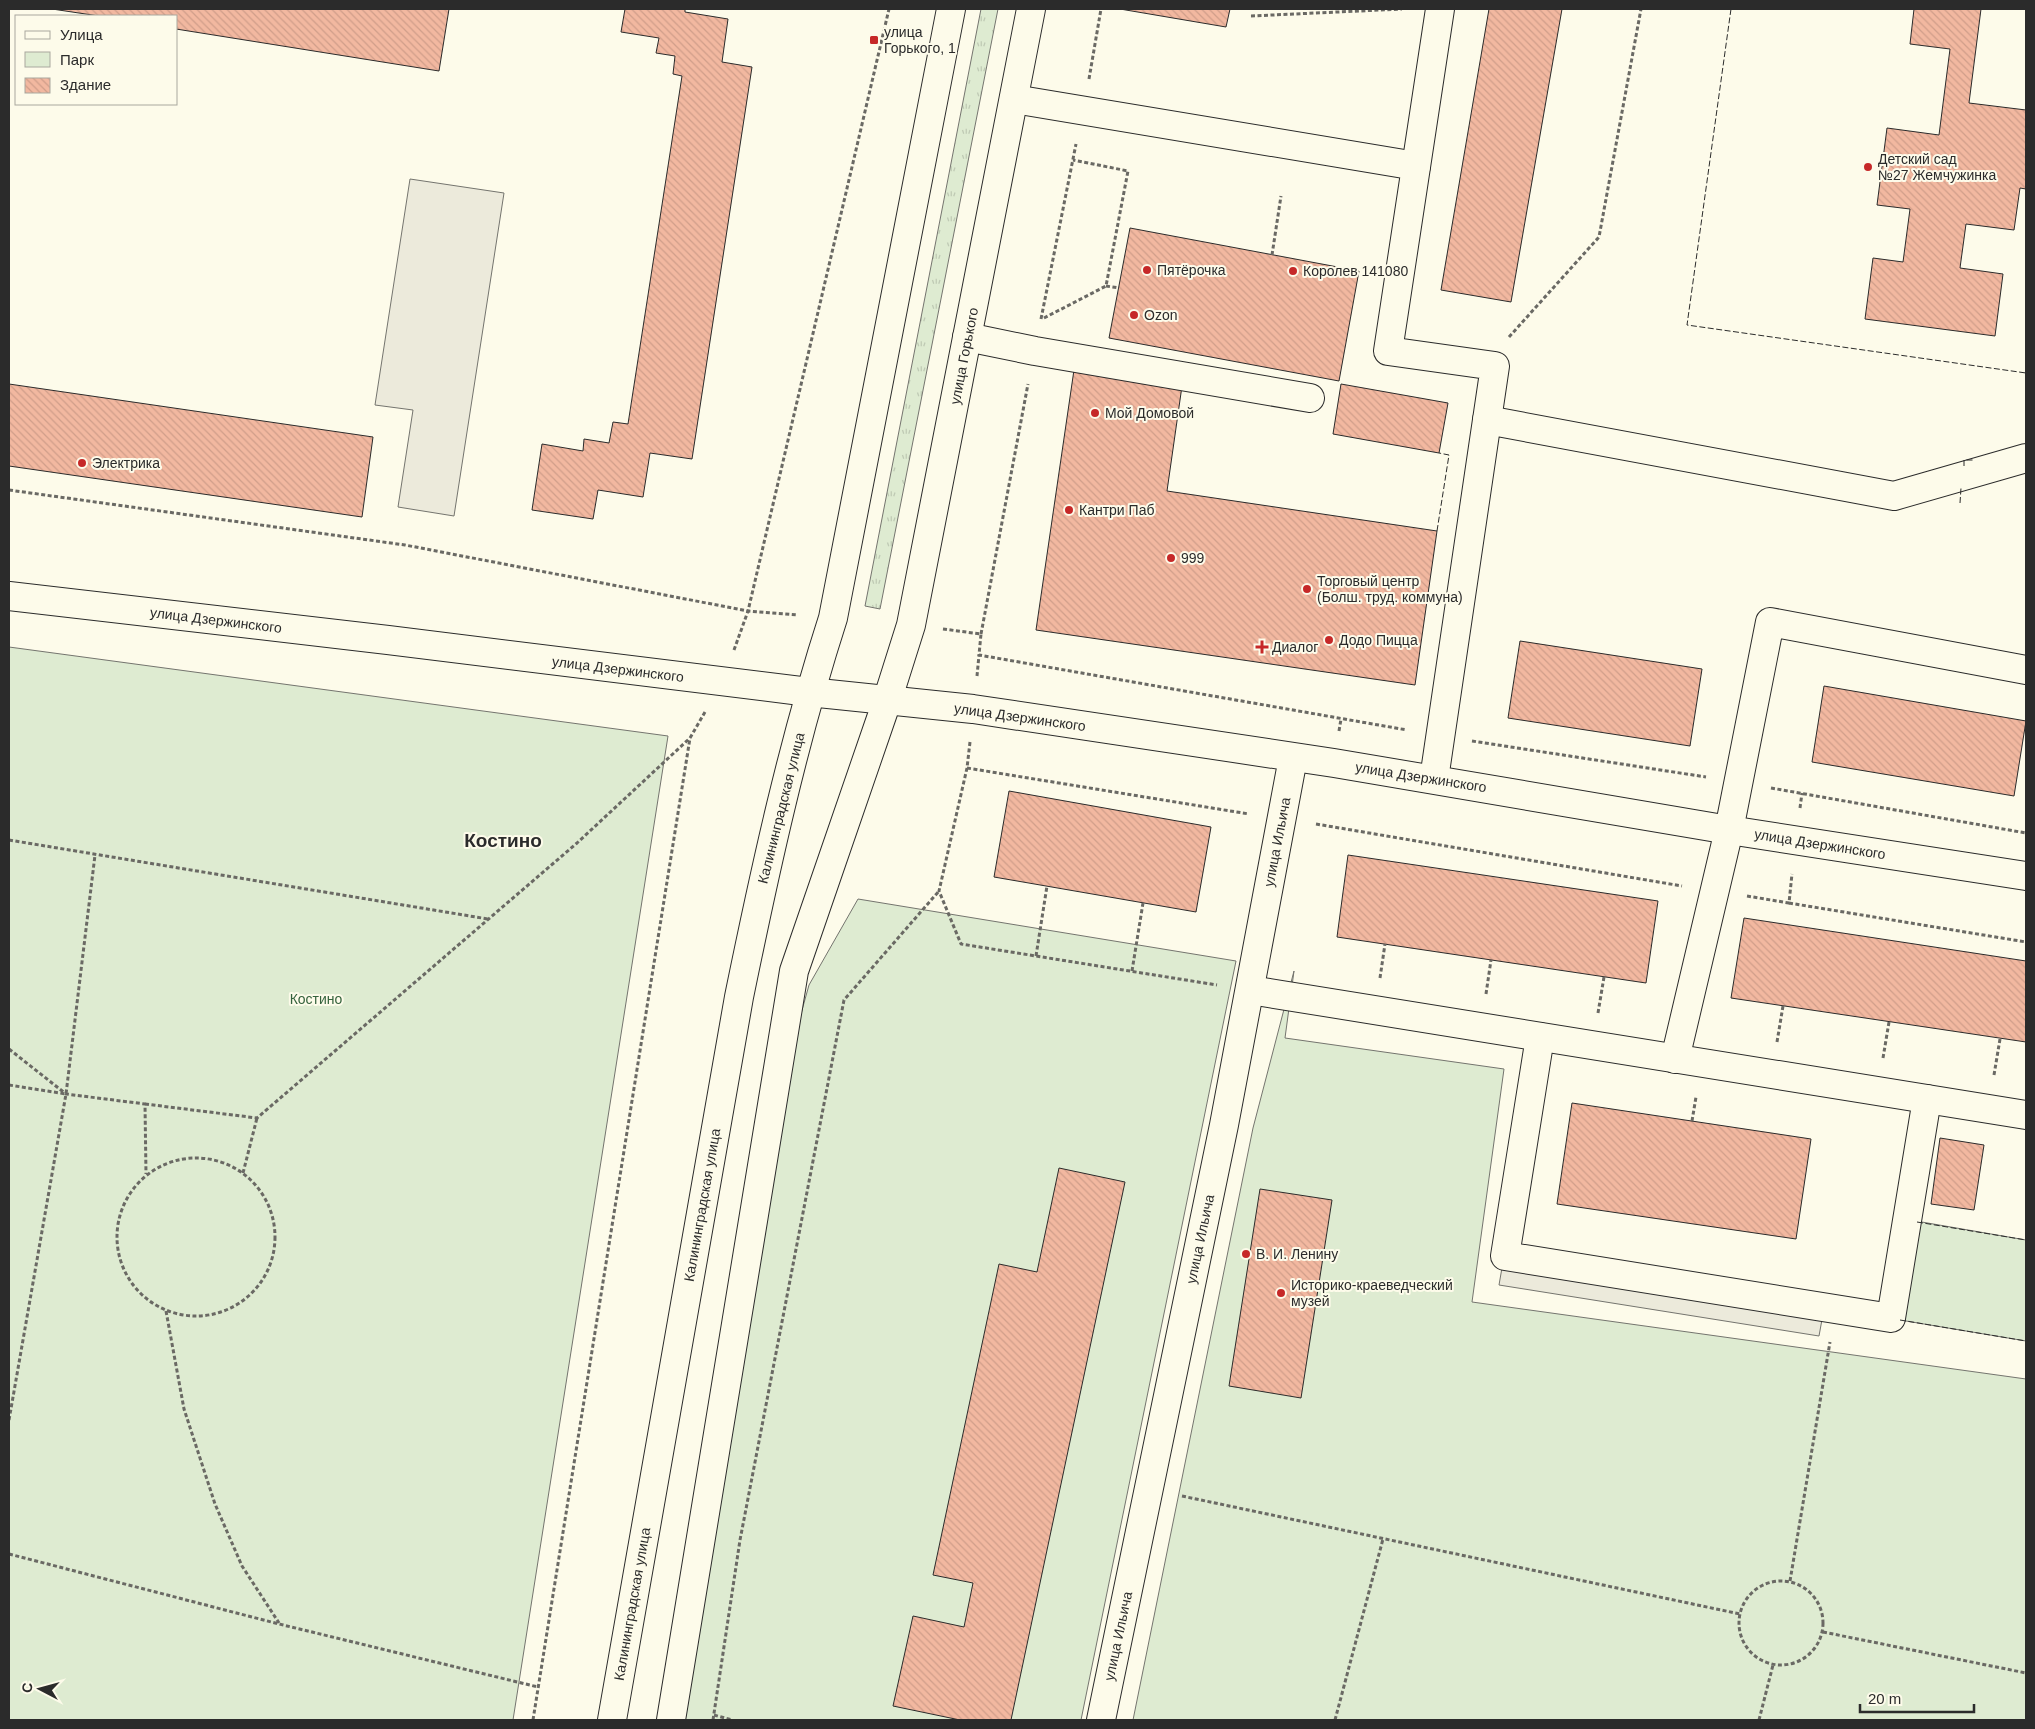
<svg xmlns="http://www.w3.org/2000/svg" width="2035" height="1729" font-family="Arial,sans-serif">
  <style>
    .grass { fill: url(#grass-tufts); stroke: #74746e }
    .green { fill: #deebd1; stroke: #74746e }
    .parking { fill: #eceadb; stroke: #74746e }
    .building { fill: url(#building-back-hatch); stroke: #2b2b2b }
    .lines { fill: none; stroke-linecap: round; stroke-linejoin: round }
    .minor-casing { stroke: #2b2b2b; stroke-width: 30 }
    .major-casing { stroke: #2b2b2b; stroke-width: 30 }
    .path { stroke: #6a6964; stroke-width: 3; stroke-dasharray: 4 2.5; stroke-linecap: butt }
    .minor { stroke: #fdfbea; stroke-width: 28 }
    .major { stroke: #fdfbea; stroke-width: 28 }
    .fence { stroke: #2b2b2b; stroke-width: 1; stroke-dasharray: 6 2.5; stroke-linecap: butt }
    .poi-dot { fill: #c62828; stroke: #fdfbea; stroke-width: 2 }
    .labels { text-anchor: middle; dominant-baseline: central; stroke-width: 4; stroke-linejoin: round; paint-order: stroke }
    .poi-label { font-size: 14px; fill: #2b2b2b; stroke: #fdfbea; text-anchor: start }
    .street-label { font-size: 14px; fill: #2b2b2b; stroke: #fdfbea }
    .park-label { font-size: 14px; fill: #34623c; stroke: #fdfbea }
    .district-label { font-size: 19px; font-weight: bold; fill: #2b2b2b; stroke: #fdfbea }
  </style>
  <defs>
    <pattern id="grass-tufts" width="24" height="20" patternUnits="userSpaceOnUse" patternTransform="scale(1.25)"><rect width="24" height="20" fill="#deebd1"/><path d="M3 7l-1-3M5 7V3M7 7l1-3M15 17l-1-3M17 17v-4M19 17l1-3" fill="none" stroke="#bfcab4"/></pattern>
    <pattern id="building-back-hatch" width="6" height="6" patternUnits="userSpaceOnUse" patternTransform="scale(1.25)"><rect width="6" height="6" fill="#f2b8a0"/><path d="M-1 5l2 2M0 0l6 6M5-1l2 2" fill="none" stroke="#d09e8a"/></pattern>
  </defs>
  <rect width="100%" height="100%" fill="#fdfbea"/>
  <!-- grass -->
  <polygon class="grass" points="981,9 998,9 880,609 865,606"/>
  <!-- green -->
  <g class="green">
    <polygon points="9,647 668,736 513,1720 9,1720"/>
    <polygon points="858,899 1236,961 1081,1720 685,1720 792,1046 809,985"/>
    <polygon points="1294,971 1285,1038 1504,1069 1472,1302 2026,1379 2026,1720 1133,1720 1253,1128"/>
    <polygon points="1916,1221 2026,1240 2026,1341 1900,1320"/>
  </g>
  <!-- parking -->
  <g class="parking">
    <polygon points="410,179 504,193 454,516 398,507 413,410 375,405"/>
    <polygon points="1503,1262 1823,1314 1819,1336 1499,1285"/>
  </g>
  <!-- building -->
  <g class="building">
    <polygon points="52,9 449,9 439,71 176,29 176,16 99,16"/>
    <polygon points="625,9 685,9 685,12 728,19 722,62 752,67 692,459 650,453 643,497 598,490 593,519 532,510 542,444 583,451 584,439 609,443 613,422 628,424 682,76 673,74 675,56 656,53 659,38 621,32"/>
    <polygon points="1120,9 1230,9 1226,27"/>
    <polygon points="1489,9 1562,9 1511,302 1441,290"/>
    <polygon points="1914,9 1981,9 1969,103 2026,110 2026,189 2020,188 2014,230 1966,224 1960,268 2003,274 1995,336 1865,319 1873,258 1903,262 1910,209 1877,205 1887,128 1939,135 1950,49 1910,44"/>
    <polygon points="1130,228 1359,271 1339,381 1109,338"/>
    <polygon points="1075,363 1183,379 1167,491 1437,531 1415,685 1036,630"/>
    <polygon points="9,384 373,437 362,517 9,466"/>
    <polygon points="1341,384 1448,403 1439,453 1333,434"/>
    <polygon points="1520,641 1702,669 1690,746 1508,718"/>
    <polygon points="1824,686 2026,721 2014,796 1812,762"/>
    <polygon points="1009,791 1211,827 1196,912 994,877"/>
    <polygon points="1348,855 1658,901 1646,983 1337,937"/>
    <polygon points="1744,918 2026,961 2026,1042 1731,998"/>
    <polygon points="1572,1103 1811,1139 1796,1239 1557,1204"/>
    <polygon points="1940,1138 1984,1145 1974,1210 1931,1204"/>
    <polygon points="1059,1168 1125,1182 1011,1720 960,1720 893,1706 913,1616 964,1627 973,1583 933,1575 999,1264 1037,1272"/>
    <polygon points="1260,1189 1332,1200 1301,1398 1229,1386"/>
  </g>
  <g class="lines">
    <!-- minor casing -->
    <g class="minor-casing">
      <g id="minor">
        <polyline points="1440,9 1388,351 1495,366 1487,420"/>
        <polyline points="1014,99 1416,166"/>
        <polyline points="967,337 1035,351 1310,398"/>
        <polyline points="9,596 388,640 809,692 973,709 1334,763 1729,830 2026,876"/>
        <polyline points="1434,779 1487,420 1894,496 2026,458"/>
        <polyline points="1250,990 2026,1115"/>
        <polyline points="1540,1037 1505,1256 1891,1318 1927,1099"/>
        <polyline points="1675,1059 1729,830 1770,622 2026,670"/>
        <polyline points="1101,1720 1224,1125 1293,758"/>
      </g>
    </g>
    <!-- major casing -->
    <g class="major-casing">
      <g id="major">
        <path d="M612 1720 739 997C765 870 793 742 833 618L951 9"/>
        <polyline points="671,1720 794,971 887,701 911,625 1031,9"/>
      </g>
    </g>
    <!-- path -->
    <g class="path">
      <polyline points="1251,16 1402,9"/>
      <polyline points="1089,79 1101,9"/>
      <polyline points="1272,255 1281,196"/>
      <polyline points="1106,286 1119,288"/>
      <polyline points="1044,318 1106,286 1128,171 1073,160"/>
      <polyline points="1041,319 1076,144"/>
      <polyline points="1509,337 1599,237 1641,9"/>
      <polyline points="9,490 405,545 748,611 798,615"/>
      <polyline points="943,629 981,634 979,655 1407,730"/>
      <polyline points="981,634 1028,384"/>
      <polyline points="734,650 748,611 889,9"/>
      <polyline points="977,676 979,655"/>
      <polyline points="1339,731 1341,719"/>
      <polyline points="1472,741 1706,777"/>
      <polyline points="970,742 967,768 939,891 961,944 1217,985"/>
      <polyline points="967,768 1249,814"/>
      <polyline points="1771,788 2026,833"/>
      <polyline points="1800,808 1802,793"/>
      <polyline points="1316,824 1682,886"/>
      <polyline points="9,840 488,919"/>
      <polyline points="1747,896 1789,903 1792,874"/>
      <polyline points="1789,903 2026,942"/>
      <polyline points="1036,956 1047,886"/>
      <polyline points="1132,971 1143,903"/>
      <polyline points="1380,978 1385,944"/>
      <polyline points="1486,994 1491,960"/>
      <polyline points="1598,1013 1604,977"/>
      <polyline points="1777,1042 1783,1006"/>
      <polyline points="9,1049 66,1094 145,1104 146,1174"/>
      <polyline points="1883,1058 1889,1022"/>
      <polyline points="1994,1075 2000,1039"/>
      <polyline points="9,1085 66,1094"/>
      <polyline points="145,1104 257,1118 577,843 690,738"/>
      <polyline points="1692,1121 1696,1097"/>
      <circle cx="196" cy="1237" r="79"/>
      <polyline points="243,1173 257,1118"/>
      <polyline points="166,1311 184,1409 215,1504 242,1566 279,1623"/>
      <polyline points="9,1420 66,1094 95,855"/>
      <polyline points="1182,1496 1740,1614"/>
      <polyline points="9,1554 279,1624 538,1687"/>
      <circle cx="1781" cy="1623" r="42"/>
      <polyline points="1790,1581 1830,1342"/>
      <polyline points="1823,1632 2026,1673"/>
      <polyline points="714,1715 732,1720"/>
      <polyline points="533,1720 690,738 705,712"/>
      <polyline points="713,1720 740,1540 844,1000 939,891"/>
      <polyline points="1335,1720 1383,1539"/>
      <polyline points="1759,1720 1773,1665"/>
    </g>
    <!-- minor -->
    <use href="#minor" class="minor"/>
    <!-- major -->
    <use href="#major" class="major"/>
    <!-- fence -->
    <g class="fence">
      <polyline points="1731,9 1687,325 2026,373"/>
      <polyline points="1964,466 1964,460 1974,460"/>
      <polyline points="1960,503 1961,488"/>
      <polyline points="1437,531 1449,455 1439,453"/>
      <polyline points="1917,1222 2026,1240"/>
      <polyline points="1900,1320 2026,1341"/>
    </g>
  </g>
  <!-- markers -->
  <g class="poi-dot">
    <rect x="869" y="35" width="10" height="10" rx="2.5"/>
    <circle cx="1868" cy="167" r="5"/>
    <circle cx="1147" cy="270" r="5"/>
    <circle cx="1293" cy="271" r="5"/>
    <circle cx="1134" cy="315" r="5"/>
    <circle cx="1095" cy="413" r="5"/>
    <circle cx="82" cy="463" r="5"/>
    <circle cx="1069" cy="510" r="5"/>
    <circle cx="1171" cy="558" r="5"/>
    <circle cx="1307" cy="589" r="5"/>
    <circle cx="1329" cy="640" r="5"/>
    <path d="M1259.5 639.5h5v5h5v5h-5v5h-5v-5h-5v-5h5z"/>
    <circle cx="1246" cy="1254" r="5"/>
    <circle cx="1281" cy="1293" r="5"/>
  </g>
  <g class="labels">
    <!-- poi labels -->
    <g class="poi-label">
      <text x="884" y="32">улица<tspan x="884" dy="16">Горького, 1</tspan></text>
      <text x="1878" y="159">Детский сад<tspan x="1878" dy="16">№27 Жемчужинка</tspan></text>
      <text x="1157" y="270">Пятёрочка</text>
      <text x="1303" y="271">Королев 141080</text>
      <text x="1144" y="315">Ozon</text>
      <text x="1105" y="413">Мой Домовой</text>
      <text x="92" y="463">Электрика</text>
      <text x="1079" y="510">Кантри Паб</text>
      <text x="1181" y="558">999</text>
      <text x="1317" y="581">Торговый центр<tspan x="1317" dy="16">(Болш. труд. коммуна)</tspan></text>
      <text x="1339" y="640">Додо Пицца</text>
      <text x="1272" y="647">Диалог</text>
      <text x="1256" y="1254">В. И. Ленину</text>
      <text x="1291" y="1285">Историко-краеведческий<tspan x="1291" dy="16">музей</tspan></text>
    </g>
    <!-- street labels -->
    <g class="street-label">
      <text transform="translate(964 356) rotate(-79)">улица Горького</text>
      <text transform="translate(216 620) rotate(7)">улица Дзержинского</text>
      <text transform="translate(618 669) rotate(7)">улица Дзержинского</text>
      <text transform="translate(1020 717) rotate(8)">улица Дзержинского</text>
      <text transform="translate(1421 777) rotate(9)">улица Дзержинского</text>
      <text transform="translate(781 808) rotate(-76)">Калининградская улица</text>
      <text transform="translate(1277 842) rotate(-79)">улица Ильича</text>
      <text transform="translate(1820 844) rotate(9)">улица Дзержинского</text>
      <text transform="translate(702 1205) rotate(-80)">Калининградская улица</text>
      <text transform="translate(1200 1239) rotate(-78)">улица Ильича</text>
      <text transform="translate(632 1604) rotate(-80)">Калининградская улица</text>
      <text transform="translate(1118 1636) rotate(-78)">улица Ильича</text>
    </g>
    <!-- park labels -->
    <g class="park-label">
      <text x="316" y="999">Костино</text>
    </g>
    <!-- district labels -->
    <g class="district-label">
      <text x="503" y="840">Костино</text>
    </g>
  </g>
  <!-- border -->
  <rect width="2035" height="1729" fill="none" stroke="#2b2b2b" stroke-width="20"/>
  <!-- legend -->
  <rect x="15" y="15" width="162" height="90" fill="#fdfbea" stroke="#a9a89e"/>
  <rect x="25" y="31" width="25" height="8" fill="#fdfbea" stroke="#a9a89e"/>
  <text x="60" y="40" font-size="15" fill="#2b2b2b">Улица</text>
  <rect x="25" y="52" width="25" height="15" fill="#deebd1" stroke="#a9a89e"/>
  <text x="60" y="65" font-size="15" fill="#2b2b2b">Парк</text>
  <rect x="25" y="78" width="25" height="15" fill="url(#building-back-hatch)" stroke="#a9a89e"/>
  <text x="60" y="90" font-size="15" fill="#2b2b2b">Здание</text>
  <!-- north arrow -->
  <g transform="translate(40 1689) rotate(276)" stroke="#fdfbea" stroke-width="4" paint-order="stroke">
  <path d="M0-4L9 19L0 12L-9 19Z" fill="#2b2b2b"/>
  <text y="-8" font-size="14" font-weight="bold" text-anchor="middle" fill="#2b2b2b">С</text>
  </g>
  <!-- scale -->
  <path d="M1860 1704v8h114v-8" fill="none" stroke="#2b2b2b" stroke-width="2.5"/>
  <text x="1868" y="1704" font-size="15" fill="#2b2b2b" stroke="#fdfbea" stroke-width="4" paint-order="stroke">20 m</text>
</svg>
